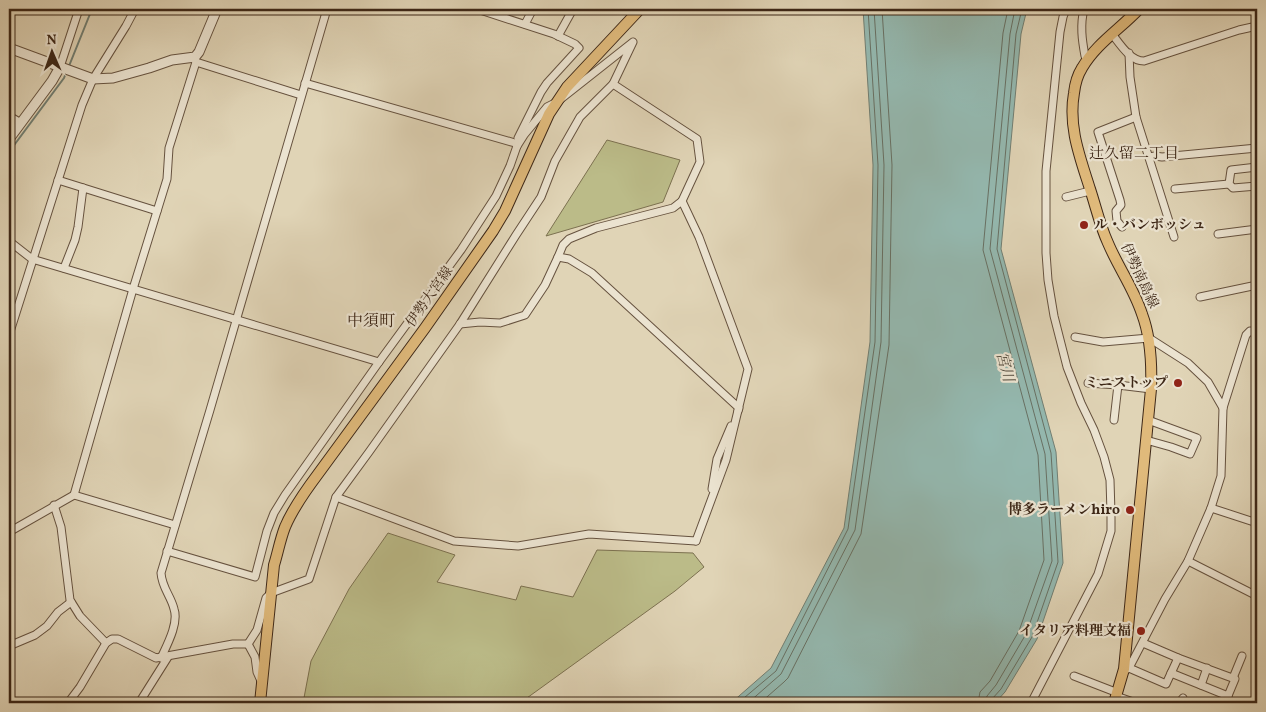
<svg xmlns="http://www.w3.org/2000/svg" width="1266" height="712" font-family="Vollkorn,'Noto Serif JP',serif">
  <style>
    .green { fill: #bb8; stroke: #7c7150 }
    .water { fill: #94b8af; stroke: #717e72 }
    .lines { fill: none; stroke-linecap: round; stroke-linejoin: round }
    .shore { stroke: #687063; stroke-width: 1 }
    .stream { stroke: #717e72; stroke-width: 2 }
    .minor-casing { stroke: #66523f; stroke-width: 9 }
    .tertiary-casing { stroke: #66523f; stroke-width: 11 }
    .primary-casing { stroke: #3d2717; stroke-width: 12 }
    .minor { stroke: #ebe3d0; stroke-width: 7 }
    .tertiary { stroke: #ebe3d0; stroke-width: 9 }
    .primary { stroke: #e0ba7b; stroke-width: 10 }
    .poi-dot { fill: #8f2418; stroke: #ebe3d0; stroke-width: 2 }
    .labels { text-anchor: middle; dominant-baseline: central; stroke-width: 4.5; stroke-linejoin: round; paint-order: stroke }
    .poi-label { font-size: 14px; font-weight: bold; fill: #3d2717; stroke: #ebe3d0; text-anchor: end }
    .street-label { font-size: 14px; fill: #3d2717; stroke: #ebe3d0 }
    .neighbourhood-label { font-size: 15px; fill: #3d2717; stroke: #ebe3d0 }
    .water-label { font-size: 15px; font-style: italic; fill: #534b3d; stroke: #ebe3d0 }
    .quarter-label { font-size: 16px; fill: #3d2717; stroke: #ebe3d0 }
  </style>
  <rect width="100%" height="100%" fill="#e0d4b6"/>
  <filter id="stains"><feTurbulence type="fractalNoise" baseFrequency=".004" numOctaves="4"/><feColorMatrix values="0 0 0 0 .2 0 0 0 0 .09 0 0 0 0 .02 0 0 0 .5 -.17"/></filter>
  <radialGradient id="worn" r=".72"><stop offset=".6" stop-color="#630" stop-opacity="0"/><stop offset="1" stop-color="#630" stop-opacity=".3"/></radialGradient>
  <!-- green -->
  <g class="green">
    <polygon points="607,140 680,160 663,202 546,236"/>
    <polygon points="388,533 455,555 437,582 516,600 521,586 573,597 597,550 693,553 704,567 675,591 520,703 303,703 311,661 349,589"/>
  </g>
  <!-- water -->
  <polygon class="water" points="863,9 1027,9 1021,34 1001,249 1056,452 1063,563 1037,639 1005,692 995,703 731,703 771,668 844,528 870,342 873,165"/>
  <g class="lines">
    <!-- shore -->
    <g class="shore">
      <polyline points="738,703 776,671 848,529 875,342 878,165 868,9"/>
      <polyline points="748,703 781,674 855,530 881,342 884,165 874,9"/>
      <polyline points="760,703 784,682 788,678 861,534 889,345 892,165 882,9"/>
      <polyline points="978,703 980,692 990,681 1019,631 1044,560 1038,455 983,250 1003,33 1008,9"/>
      <polyline points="985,703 987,696 996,685 1026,634 1052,561 1045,454 990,249 1010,34 1015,9"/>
      <polyline points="992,703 992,699 1001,689 1032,637 1058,562 1051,453 997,249 1016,34 1022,9"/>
    </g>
    <!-- stream -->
    <g class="stream">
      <polyline points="69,66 92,9"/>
      <polyline points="9,152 64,78 66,73"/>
    </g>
    <!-- minor casing -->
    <g class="minor-casing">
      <g id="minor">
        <polyline points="477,9 554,34 575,44 579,48 547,83 541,92 518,138"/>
        <path d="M1084 9C1080 25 1082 40 1085 56"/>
        <polyline points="525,24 533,9"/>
        <path d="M1112 34C1120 44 1130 61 1144 61L1239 30 1257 26"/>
        <polyline points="558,36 573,9"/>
        <polyline points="1129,53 1130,77 1136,117 1174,237"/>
        <polyline points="196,62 301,95"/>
        <polyline points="60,67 79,9"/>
        <polyline points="305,83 515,143 517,146"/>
        <polyline points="613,84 697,139 700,162 682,201 699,237 748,369 726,460 696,541"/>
        <polyline points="9,116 21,123"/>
        <polyline points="1149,157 1155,156 1162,157 1257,148"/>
        <polyline points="1257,167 1231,170 1229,184 1233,188 1257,186"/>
        <polyline points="58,180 157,211"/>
        <polyline points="1175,189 1229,184"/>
        <polyline points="1066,197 1090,191"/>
        <polyline points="1122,227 1117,221 1116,211 1121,205 1120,200 1098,132 1136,117"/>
        <polyline points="1218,234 1257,229"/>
        <polyline points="9,241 32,259 379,362"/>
        <polyline points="558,257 563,245 569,239 596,228 673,208 682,201"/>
        <polyline points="64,268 75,240 78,227 83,188"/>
        <polyline points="1200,297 1257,285"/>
        <polyline points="460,324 480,322 500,323 525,315 545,285 558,257 569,259 592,273 739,408 738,411"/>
        <polyline points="9,335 82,105 93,79 126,26 135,9"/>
        <polyline points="1075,337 1103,342 1149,338 1188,363 1208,382 1223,408"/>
        <polyline points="1088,383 1118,385 1151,389"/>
        <polyline points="1114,420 1118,385"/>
        <polyline points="1146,440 1171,447 1190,454 1197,438 1148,420"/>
        <polyline points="712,489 717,459 731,426"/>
        <polyline points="74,495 133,289 167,179 169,148 196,62 195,57"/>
        <polyline points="336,497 454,541 518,546 589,534 696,541"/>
        <polyline points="54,505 61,527 70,600 80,616 106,643"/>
        <polyline points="1211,508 1257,523"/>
        <polyline points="9,532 74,495 175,525"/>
        <polyline points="167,551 255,577 267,531 274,513 285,495 379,362 461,250 496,196 510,166 517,146 524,135 547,107 557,102 633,42 613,84 580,117 555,161 541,197 516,235 460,324 369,452 336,497 309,579 271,593 266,598 257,630 248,644"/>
        <polyline points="1188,561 1257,596"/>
        <polyline points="1143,643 1178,658"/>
        <polyline points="248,644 255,657 257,672 261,681"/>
        <polyline points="9,646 35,635 47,626 58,612 71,602"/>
        <path d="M161 658C167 645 179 623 174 609 171 596 162 588 161 573L210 410 327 9"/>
        <polyline points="1129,668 1165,599 1188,561 1211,508 1221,476 1223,408 1246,335 1250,331 1257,332"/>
        <polyline points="1127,669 1129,668 1166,684 1178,658 1235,679 1225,703"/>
        <polyline points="1171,673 1228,696"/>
        <polyline points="1074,676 1118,693"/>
        <polyline points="1233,678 1242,656"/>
        <polyline points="1201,685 1207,668"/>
        <polyline points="1116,696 1136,703"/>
        <polyline points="68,703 80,687 106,643 112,639 118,639 156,658 233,644 248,644"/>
        <polyline points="139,703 168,657"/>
        <polyline points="1031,703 1098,574 1111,531 1111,513 1110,480 1104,457 1094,430 1081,403 1067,367 1054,316 1048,280 1046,253 1046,171 1060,32 1063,17 1066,9"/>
        <polyline points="1179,703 1183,698"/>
        <polyline points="1254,703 1257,694"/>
      </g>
    </g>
    <!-- tertiary casing -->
    <g class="tertiary-casing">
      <g id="tertiary">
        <polyline points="9,48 93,79 113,78 149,68 172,60 195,57 199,52 217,9"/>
        <polyline points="9,139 52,81 60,67"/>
      </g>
    </g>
    <!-- primary casing -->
    <g class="primary-casing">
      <g id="primary">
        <path d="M260 703 274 565C278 552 280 540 285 527 293 508 306 490 318 474L425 328 493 231 505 211 549 114 567 87 640 9"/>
        <path d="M1114 703 1124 669 1151 389C1152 364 1151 338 1142 314 1134 289 1118 267 1108 243 1100 226 1096 207 1090 189 1080 157 1068 127 1074 93 1075 84 1077 76 1082 68 1096 44 1120 29 1139 9"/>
      </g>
    </g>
    <!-- minor -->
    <use href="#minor" class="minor"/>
    <!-- tertiary -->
    <use href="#tertiary" class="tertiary"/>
    <!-- primary -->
    <use href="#primary" class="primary"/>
  </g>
  <!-- markers -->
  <g class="poi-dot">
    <circle cx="1084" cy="225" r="5"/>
    <circle cx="1178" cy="383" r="5"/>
    <circle cx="1130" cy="510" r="5"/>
    <circle cx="1141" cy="631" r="5"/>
  </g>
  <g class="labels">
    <!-- poi labels -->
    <g class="poi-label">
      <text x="1094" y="225" text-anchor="start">ル・バンボッシュ</text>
      <text x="1168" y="383">ミニストップ</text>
      <text x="1120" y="510">博多ラーメンhiro</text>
      <text x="1131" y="631">イタリア料理文福</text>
    </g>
    <!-- street labels -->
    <g class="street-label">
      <text transform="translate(1139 276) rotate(65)">伊勢南島線</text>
      <text transform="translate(430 297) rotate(-55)">伊勢大宮線</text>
    </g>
    <!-- neighbourhood labels -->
    <g class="neighbourhood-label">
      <text x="1134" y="154">辻久留二丁目</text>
    </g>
    <!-- water labels -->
    <g class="water-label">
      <text transform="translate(1004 367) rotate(75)">宮川</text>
    </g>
    <!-- quarter labels -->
    <g class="quarter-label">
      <text x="371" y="322">中須町</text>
    </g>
  </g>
  <!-- margin -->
  <rect width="1266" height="712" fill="none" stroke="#e0d4b6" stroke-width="30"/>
  <rect x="10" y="10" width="1246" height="692" fill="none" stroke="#3d2717" stroke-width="2.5"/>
  <rect x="15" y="15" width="1236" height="682" fill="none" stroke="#3d2717"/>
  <!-- north arrow -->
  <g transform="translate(52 52) rotate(358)" stroke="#ebe3d0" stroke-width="4" paint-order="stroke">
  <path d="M0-4L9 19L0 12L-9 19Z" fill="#3d2717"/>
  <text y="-8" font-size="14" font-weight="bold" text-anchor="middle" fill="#3d2717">N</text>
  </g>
  <rect width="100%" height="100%" filter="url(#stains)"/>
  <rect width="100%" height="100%" fill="url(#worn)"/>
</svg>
